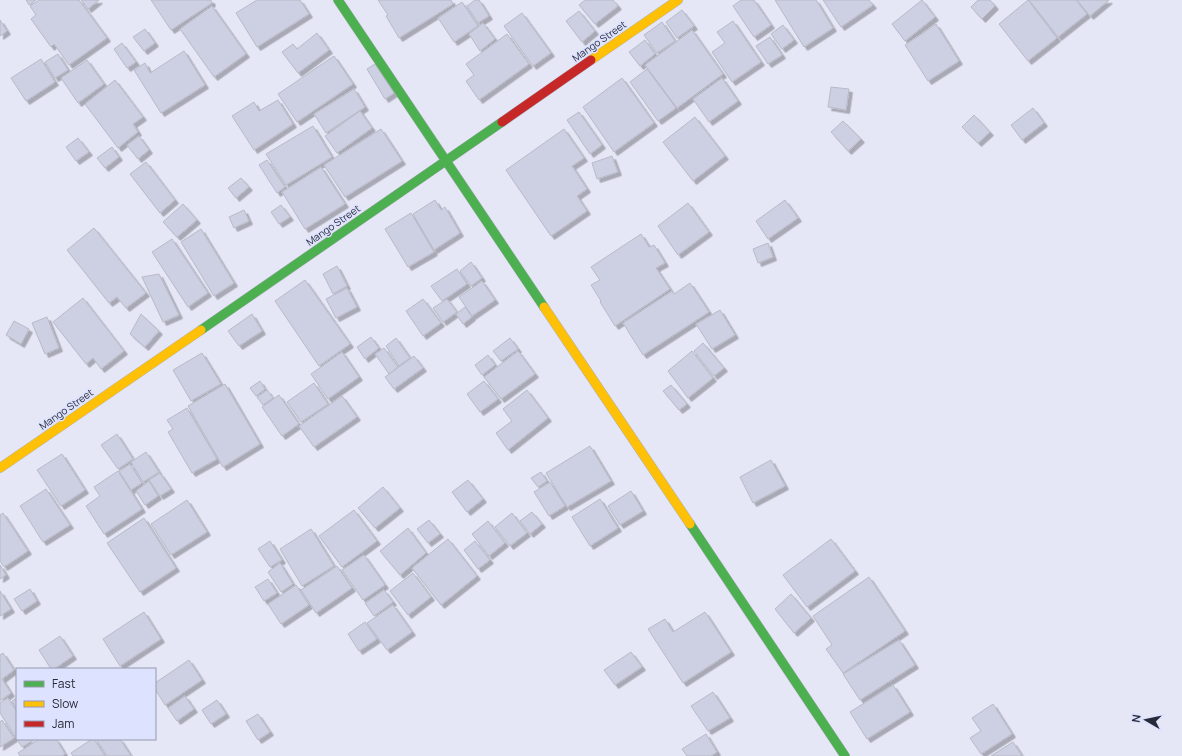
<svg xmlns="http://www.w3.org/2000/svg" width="1182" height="756" font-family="Manrope,sans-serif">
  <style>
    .building { fill: #cdcfe3; stroke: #b8bac7; filter: url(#shadow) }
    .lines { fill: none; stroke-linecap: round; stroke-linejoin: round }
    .fast-casing { stroke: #acaebb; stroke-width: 10 }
    .slow-casing { stroke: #acaebb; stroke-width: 10 }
    .jam-casing { stroke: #acaebb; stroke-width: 10 }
    .fast { stroke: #4caf50; stroke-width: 9 }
    .slow { stroke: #ffc107; stroke-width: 9 }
    .jam { stroke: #c62828; stroke-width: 9 }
    .labels { text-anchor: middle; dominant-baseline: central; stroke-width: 3; stroke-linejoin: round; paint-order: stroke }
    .street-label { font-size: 10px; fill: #282a37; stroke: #dde2fe }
  </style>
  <defs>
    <filter id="shadow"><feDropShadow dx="3.5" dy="3.5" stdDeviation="0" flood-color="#0004"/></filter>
  </defs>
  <rect width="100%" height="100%" fill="#e5e7f6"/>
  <!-- building -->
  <g class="building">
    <polygon points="26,0 36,0 29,5"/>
    <polygon points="39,0 79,0 107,38 69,65 54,44 51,47 31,19 36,15 30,6"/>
    <polygon points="81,0 99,0 88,9"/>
    <polygon points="151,0 211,0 212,3 171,30"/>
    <polygon points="257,0 300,0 309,14 257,47 236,13"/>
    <polygon points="378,0 451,0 453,4 399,38 386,16 388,15"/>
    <polygon points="475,0 479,0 489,16 478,23 467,6"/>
    <polygon points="585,0 613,0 618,6 595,24 579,5"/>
    <polygon points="741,0 754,0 771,25 754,37 733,6"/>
    <polygon points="775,0 816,0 833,28 804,47"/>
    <polygon points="823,0 869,0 873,5 841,27"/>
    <polygon points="922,0 935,17 905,41 892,24"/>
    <polygon points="978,0 990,0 995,6 982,19 971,7"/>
    <polygon points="1028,0 1057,38 1028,61 999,24"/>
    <polygon points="1029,0 1076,0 1087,14 1058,37"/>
    <polygon points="1077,0 1109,0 1090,16"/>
    <polygon points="462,2 478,26 454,42 438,18"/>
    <polygon points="212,6 246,54 214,77 180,29"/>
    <polygon points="682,10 694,26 677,38 666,22"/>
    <polygon points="579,11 595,31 582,42 566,21"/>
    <polygon points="522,13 551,53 533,66 504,26"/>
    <polygon points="0,20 7,31 0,36"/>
    <polygon points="733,21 761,62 732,82 712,52 725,43 717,32"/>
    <polygon points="662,22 675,41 657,53 644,35"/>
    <polygon points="483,23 495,39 480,51 469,34"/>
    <polygon points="936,24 959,61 928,81 905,45"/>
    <polygon points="783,25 794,40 782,49 771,34"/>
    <polygon points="145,29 155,43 144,51 133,37"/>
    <polygon points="692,30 723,74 677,108 645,65"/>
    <polygon points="317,33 329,50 298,73 282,52 293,44 297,49"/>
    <polygon points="507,34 529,64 479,100 466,81 474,75 466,64"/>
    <polygon points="770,37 782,55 768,64 756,46"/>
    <polygon points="645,40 655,54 640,66 629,52"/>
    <polygon points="122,43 136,62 127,68 114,49"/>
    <polygon points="184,51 205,85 161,113 134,70 145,63 150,73"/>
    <polygon points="58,54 68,70 55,78 45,62"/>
    <polygon points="334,56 353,84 297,122 278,94"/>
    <polygon points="41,59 55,82 26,101 11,78"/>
    <polygon points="87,60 104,84 78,103 61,78"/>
    <polygon points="375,64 394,93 385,99 367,69"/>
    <polygon points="647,69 676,108 658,121 630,82"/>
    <polygon points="622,78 654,123 614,152 583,107"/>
    <polygon points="722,78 738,101 709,122 693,99"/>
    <polygon points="115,80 143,117 133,124 138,132 118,148 85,104"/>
    <polygon points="831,87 849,89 846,110 828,107"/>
    <polygon points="354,89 365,107 326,133 314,114"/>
    <polygon points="278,100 293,124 254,150 232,116 254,102 259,111"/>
    <polygon points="1033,108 1044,123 1022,140 1011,125"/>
    <polygon points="360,111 372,128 337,153 325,136"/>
    <polygon points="579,112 602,145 590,154 567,120"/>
    <polygon points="974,115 990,132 978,143 962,127"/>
    <polygon points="695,117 725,156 693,181 663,142"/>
    <polygon points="843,121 861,139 848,151 831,132"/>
    <polygon points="313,126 332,157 286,185 266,154"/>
    <polygon points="381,129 402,161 345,197 324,165"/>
    <polygon points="564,129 584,158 572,166 587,189 577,196 587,211 551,236 506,170"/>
    <polygon points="139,136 149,150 138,159 127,145"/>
    <polygon points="78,138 89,152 76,161 66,147"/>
    <polygon points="112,147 119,157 105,168 97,158"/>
    <polygon points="612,156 618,172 597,179 592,163"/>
    <polygon points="267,160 285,187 277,193 259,165"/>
    <polygon points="146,162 175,200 160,213 130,174"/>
    <polygon points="321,167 345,204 305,229 282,192"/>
    <polygon points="241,178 249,187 236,198 228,188"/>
    <polygon points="435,200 441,210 445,207 460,233 434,250 413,214"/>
    <polygon points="785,200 798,218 768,239 756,221"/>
    <polygon points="688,203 709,232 678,255 658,226"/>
    <polygon points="183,204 197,220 177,237 163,222"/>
    <polygon points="281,205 290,217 279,224 271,212"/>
    <polygon points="244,210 249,221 234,228 229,217"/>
    <polygon points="411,213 434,252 408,267 385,229"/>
    <polygon points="94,228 146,293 126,308 117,297 109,303 67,250"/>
    <polygon points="201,229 234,283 214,296 181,242"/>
    <polygon points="641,234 649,247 654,245 665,263 656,268 670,289 615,326 600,302 601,301 591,285 600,280 591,267"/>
    <polygon points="172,239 208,293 188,307 152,252"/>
    <polygon points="768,243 773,257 758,263 753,249"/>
    <polygon points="471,262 482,278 471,286 460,271"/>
    <polygon points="337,266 347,286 333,294 323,274"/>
    <polygon points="457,269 467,284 442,301 431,286"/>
    <polygon points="159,274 179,315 163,322 142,277"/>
    <polygon points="305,280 350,344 319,366 275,301"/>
    <polygon points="482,281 495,300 472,316 459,297"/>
    <polygon points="690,283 709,312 643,355 623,323 672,291 674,294"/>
    <polygon points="347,288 357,307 336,318 326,299"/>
    <polygon points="83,298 124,351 101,369 93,358 86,364 53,322"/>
    <polygon points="423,299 441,323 423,336 406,311"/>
    <polygon points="447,299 457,312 443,322 433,308"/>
    <polygon points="465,307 472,317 463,324 456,314"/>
    <polygon points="720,310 735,335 712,349 696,324"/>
    <polygon points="141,314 159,331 145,347 130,334"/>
    <polygon points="252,314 262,331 239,346 228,331"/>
    <polygon points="47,317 59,348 45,354 32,323"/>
    <polygon points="14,321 29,329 21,344 6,335"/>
    <polygon points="371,337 379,348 365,359 357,347"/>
    <polygon points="396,338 410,358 399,366 386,346"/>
    <polygon points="510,338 518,349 501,361 493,351"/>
    <polygon points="703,343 724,368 714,376 694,351"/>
    <polygon points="384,348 398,367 389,374 375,354"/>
    <polygon points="518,351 535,374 501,399 484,377"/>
    <polygon points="692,351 713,378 688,398 668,371"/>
    <polygon points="342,352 359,377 328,399 311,374"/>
    <polygon points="202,353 221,384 191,401 173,370"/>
    <polygon points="488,355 495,365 482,375 475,365"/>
    <polygon points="414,356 423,368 394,389 385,377"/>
    <polygon points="260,381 265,389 256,396 250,388"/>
    <polygon points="484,381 498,399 480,412 467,394"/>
    <polygon points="314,383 328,404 301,422 287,402"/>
    <polygon points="225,384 260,444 223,467 188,406"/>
    <polygon points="671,385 687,404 679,410 663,391"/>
    <polygon points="267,390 273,398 263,405 257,397"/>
    <polygon points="527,390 548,418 508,450 496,433 512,421 503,409"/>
    <polygon points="279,395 299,424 282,436 262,407"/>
    <polygon points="342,396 357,417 314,447 299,426"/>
    <polygon points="187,408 217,459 192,473 168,432 173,429 167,420"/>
    <polygon points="117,434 133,459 118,469 101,445"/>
    <polygon points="590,446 611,481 567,507 546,473"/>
    <polygon points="146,452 159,472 143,482 131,462"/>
    <polygon points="62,454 85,490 61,506 37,470"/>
    <polygon points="771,460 785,486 753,503 740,477"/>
    <polygon points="130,464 142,483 131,490 119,471"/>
    <polygon points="118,471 142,509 104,534 86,506 100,496 94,487"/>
    <polygon points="541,472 547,481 538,487 531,478"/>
    <polygon points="160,473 171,489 160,496 149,480"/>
    <polygon points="468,480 483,499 467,512 452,492"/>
    <polygon points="149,481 158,496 145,505 136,491"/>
    <polygon points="550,482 565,506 549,516 534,492"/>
    <polygon points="383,487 400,508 375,528 358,508"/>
    <polygon points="46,489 70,525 43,542 20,506"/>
    <polygon points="631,491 643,511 620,525 608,506"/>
    <polygon points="600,499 618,528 590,546 572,517"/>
    <polygon points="187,500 207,532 171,555 151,524"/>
    <polygon points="354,510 377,541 342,567 319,536"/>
    <polygon points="532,512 542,524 530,534 520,521"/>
    <polygon points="3,513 28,551 4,567 0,561 0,515"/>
    <polygon points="512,513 527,533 510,546 495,527"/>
    <polygon points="144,518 176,568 140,592 107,543"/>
    <polygon points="429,520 440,534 428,543 417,529"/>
    <polygon points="488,521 505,543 489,556 472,534"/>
    <polygon points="408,528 426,553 400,575 380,551"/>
    <polygon points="311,529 334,566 302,586 280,549"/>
    <polygon points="448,539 477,576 441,605 412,568"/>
    <polygon points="831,539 855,571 807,607 783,575"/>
    <polygon points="270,541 282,560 270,567 258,549"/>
    <polygon points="475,541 490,560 478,569 464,550"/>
    <polygon points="364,555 385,585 363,600 342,570"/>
    <polygon points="280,563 293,584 281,592 268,572"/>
    <polygon points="0,565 6,575 0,579"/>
    <polygon points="337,566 352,588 316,613 301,590"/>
    <polygon points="413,573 431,597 408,615 390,591"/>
    <polygon points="869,577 905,631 843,673 826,649 832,645 813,616"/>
    <polygon points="268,579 277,593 264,601 255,587"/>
    <polygon points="296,585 309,605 281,624 268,604"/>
    <polygon points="30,589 37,601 22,611 14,599"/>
    <polygon points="384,590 393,602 374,616 365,603"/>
    <polygon points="0,591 11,609 0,616"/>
    <polygon points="791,594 811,618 794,633 775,609"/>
    <polygon points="393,605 412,632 387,650 367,623"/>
    <polygon points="144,612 161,639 120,666 103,639"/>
    <polygon points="705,612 731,652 683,683 648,629 665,619 673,632"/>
    <polygon points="365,622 377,639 359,651 348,634"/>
    <polygon points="60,636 73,656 54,669 51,669 39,650"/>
    <polygon points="899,640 915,665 860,700 843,674"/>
    <polygon points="631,652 642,667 615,685 604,670"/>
    <polygon points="3,653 14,670 2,679 11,693 0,701 0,655"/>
    <polygon points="189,660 202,680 165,705 155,689 155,683"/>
    <polygon points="893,685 910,712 867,739 850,712"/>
    <polygon points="713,692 730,718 708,731 691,706"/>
    <polygon points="185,696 194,709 177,721 168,708"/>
    <polygon points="8,698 17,712 17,739 35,739 22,747 0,713 0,703"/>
    <polygon points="17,698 17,709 12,701"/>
    <polygon points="217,700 226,714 211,724 202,710"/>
    <polygon points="993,704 1012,734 981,754 970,738 981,731 972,718"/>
    <polygon points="258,714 270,732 258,740 246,721"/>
    <polygon points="2,720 14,738 0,747 0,722"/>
    <polygon points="706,734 717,752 711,756 687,756 682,749"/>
    <polygon points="39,739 56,739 65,754 62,756 20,756 18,753"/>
    <polygon points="92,739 94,739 105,756 73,756 71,753"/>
    <polygon points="96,739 120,739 131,756 107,756"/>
    <polygon points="1013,742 1022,756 991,756"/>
  </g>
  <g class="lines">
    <!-- fast casing -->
    <g class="fast-casing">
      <g id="fast">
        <polyline points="338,0 544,307"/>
        <polyline points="201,330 502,122"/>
        <polyline points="690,524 845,756"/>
      </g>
    </g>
    <!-- slow casing -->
    <g class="slow-casing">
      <g id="slow">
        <polyline points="591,60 678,0"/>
        <polyline points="544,307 690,524"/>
        <polyline points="0,468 201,330"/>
      </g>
    </g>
    <!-- jam casing -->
    <g class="jam-casing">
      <polyline id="jam" points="502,122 591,60"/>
    </g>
    <!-- fast -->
    <use href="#fast" class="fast"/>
    <!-- slow -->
    <use href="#slow" class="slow"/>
    <!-- jam -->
    <use href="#jam" class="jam"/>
  </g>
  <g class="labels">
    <!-- street labels -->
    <g class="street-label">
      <text transform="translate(599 41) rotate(-35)">Mango Street</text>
      <text transform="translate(333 225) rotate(-35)">Mango Street</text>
      <text transform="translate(66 409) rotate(-35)">Mango Street</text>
    </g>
  </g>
  <!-- legend -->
  <rect x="16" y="668" width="140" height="72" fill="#dde2fe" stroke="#9598ae"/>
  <rect x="24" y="681" width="20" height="6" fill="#4caf50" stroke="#9598ae"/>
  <text x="52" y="688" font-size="12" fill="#282a37">Fast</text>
  <rect x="24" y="701" width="20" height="6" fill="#ffc107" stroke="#9598ae"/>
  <text x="52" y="708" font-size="12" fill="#282a37">Slow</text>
  <rect x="24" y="721" width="20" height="6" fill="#c62828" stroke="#9598ae"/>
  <text x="52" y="728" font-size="12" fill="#282a37">Jam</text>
  <!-- north arrow -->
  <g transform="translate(1146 720) rotate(279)" stroke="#dde2fe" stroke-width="3" paint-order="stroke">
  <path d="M0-3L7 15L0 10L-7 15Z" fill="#282a37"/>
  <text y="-6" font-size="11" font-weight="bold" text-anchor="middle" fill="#282a37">N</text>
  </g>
</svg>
